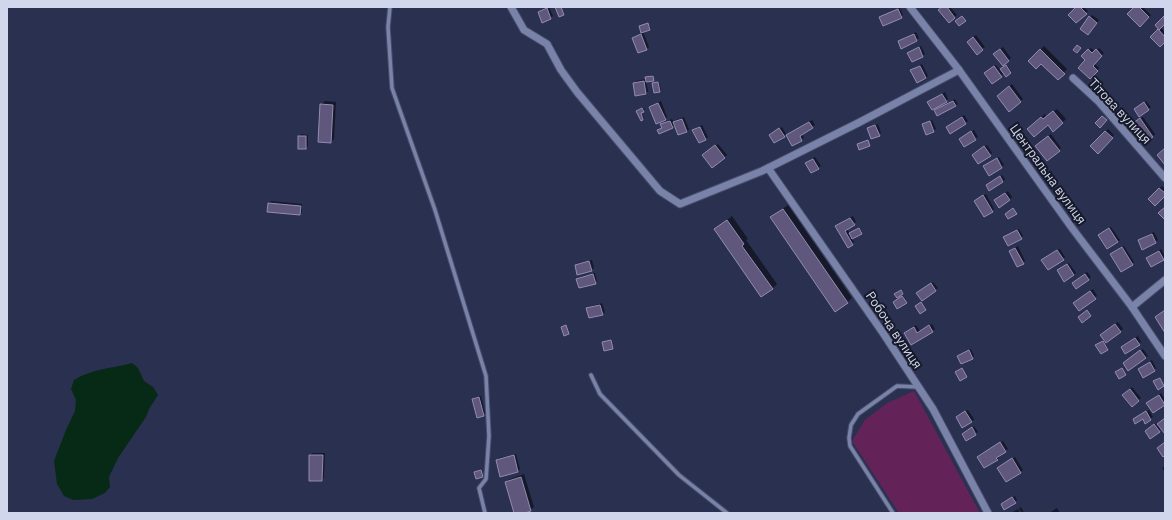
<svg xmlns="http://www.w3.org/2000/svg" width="1172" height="520" font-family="'IBM Plex Sans',sans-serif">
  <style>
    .green { fill: #632359 }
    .water { fill: #072a16 }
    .shadow { fill: #0007 }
    .building { fill: #5f577c; stroke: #948bb3 }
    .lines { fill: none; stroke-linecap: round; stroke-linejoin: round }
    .lane-casing { stroke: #474c68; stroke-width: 5.5 }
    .street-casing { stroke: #474c68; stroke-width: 9 }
    .lane { stroke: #7982a8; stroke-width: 3.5 }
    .street { stroke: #7982a8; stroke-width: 7 }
    .labels { text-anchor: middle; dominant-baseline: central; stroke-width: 4; stroke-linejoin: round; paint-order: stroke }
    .street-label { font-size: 13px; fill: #d0d6eb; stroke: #161928 }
  </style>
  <rect width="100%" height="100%" fill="#293050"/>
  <!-- green -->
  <polygon class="green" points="914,391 980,513 899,513 852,441 865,420 887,403"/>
  <!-- water -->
  <path class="water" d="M132 363 138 368 144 381 153 387 158 395 149 409 146 417 118 458 109 477 110 487 105 493 92 499 73 500 64 496 57 484 54 461 66 430 75 411 76 400 71 389 74 380C94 368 111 369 132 363Z"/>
  <!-- shadow -->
  <g class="shadow">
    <polygon points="549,7 553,16 543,21 539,12 541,10"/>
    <polygon points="943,7 950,7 957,15 949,22"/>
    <polygon points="1077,7 1084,7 1088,11 1077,22"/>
    <polygon points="1136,7 1143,7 1151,15 1140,26"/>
    <polygon points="900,8 903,15 901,17 881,18"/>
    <polygon points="1092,15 1099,20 1090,32 1090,17"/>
    <polygon points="1165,16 1165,23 1160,27 1165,32 1165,41 1151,37 1160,29 1156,25"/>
    <polygon points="648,23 651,28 643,32 649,47 646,49 633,38 642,33 640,26"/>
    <polygon points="916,32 919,38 902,47 899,41"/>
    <polygon points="976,35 985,47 977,53 970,40"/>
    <polygon points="921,46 925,54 922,56 908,53"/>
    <polygon points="1044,46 1067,69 1058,79 1041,62 1030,61"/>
    <polygon points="1003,47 1011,58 1003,65 997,52"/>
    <polygon points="1091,48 1095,52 1099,48 1104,53 1094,63 1099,68 1090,78 1087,60 1089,50"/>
    <polygon points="922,64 928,76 926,78 912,70"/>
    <polygon points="996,65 1000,70 1007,65 1011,71 1006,75 1004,73 1001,76 987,71"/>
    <polygon points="653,75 653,80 646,81 648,91 646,93 634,83 636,81 646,79 647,77"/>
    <polygon points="659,82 661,90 655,92 653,83"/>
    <polygon points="1012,84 1023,99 1009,110 1000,94"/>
    <polygon points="945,92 948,99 946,101 929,102"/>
    <polygon points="955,99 958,104 955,106 936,110"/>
    <polygon points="325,101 336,102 334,139 331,142 321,105"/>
    <polygon points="661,101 667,117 665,119 650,107"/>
    <polygon points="1146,101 1151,107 1140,115 1137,107"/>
    <polygon points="643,108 645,110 641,112 644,118 641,120 638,110"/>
    <polygon points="1057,109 1066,119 1062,123 1032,125 1045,114 1047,117"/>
    <polygon points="964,115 968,121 950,133 947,127"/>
    <polygon points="684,117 689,129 687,131 679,134 675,125 672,127 658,130 663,127 662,125 664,122 672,119 674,123 676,120"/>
    <polygon points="1143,117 1155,134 1153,137 1133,124"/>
    <polygon points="812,120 815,125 802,134 804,138 793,145 787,135"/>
    <polygon points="932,120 936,129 926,134 923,125"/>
    <polygon points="878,124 881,133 879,135 868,128"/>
    <polygon points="702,125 708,137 699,142 694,130"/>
    <polygon points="782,127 786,134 784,136 772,133"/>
    <polygon points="1108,129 1114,135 1098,152 1091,146"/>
    <polygon points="974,130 978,137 965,146 963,137"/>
    <polygon points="301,134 308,135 308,146 306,148 299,137"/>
    <polygon points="1051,134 1061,148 1059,150 1039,144"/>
    <polygon points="718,144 727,155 724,158 706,153"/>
    <polygon points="987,145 992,153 990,155 975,153"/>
    <polygon points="815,157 821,166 812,172 809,161"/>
    <polygon points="999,157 1004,165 989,174 987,164"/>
    <polygon points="1002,175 1005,179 1003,182 987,185"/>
    <polygon points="1162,186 1165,189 1165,195 1149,199"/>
    <polygon points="1008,191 1012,197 1010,200 997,198"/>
    <polygon points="986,194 994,209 992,211 978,199"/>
    <polygon points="271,201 302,204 302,212 299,214 269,203"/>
    <polygon points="788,205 852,298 847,303 771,218"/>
    <polygon points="732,216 748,239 746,240 777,284 772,289 715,230"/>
    <polygon points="853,216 856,222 847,229 850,234 860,228 862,232 852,238 854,242 852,244 837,226"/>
    <polygon points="1111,227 1120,240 1117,242 1101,233"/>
    <polygon points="1019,229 1023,236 1021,238 1007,236"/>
    <polygon points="1154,232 1158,240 1143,248 1139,240"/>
    <polygon points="1018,246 1025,261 1023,263 1010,251"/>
    <polygon points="1124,246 1134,262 1132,264 1114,252"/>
    <polygon points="1060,249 1065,257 1063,259 1045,258"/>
    <polygon points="1161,249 1165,256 1163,259 1150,256"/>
    <polygon points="592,260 594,268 592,270 576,266 578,263"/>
    <polygon points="1069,263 1076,273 1073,275 1060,268"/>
    <polygon points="1087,272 1091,277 1077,288 1075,281"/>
    <polygon points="595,273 597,281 595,283 577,279 580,277"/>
    <polygon points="933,282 938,288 935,290 920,291"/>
    <polygon points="1093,289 1097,296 1079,309 1077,301"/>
    <polygon points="602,303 605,312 603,314 587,309 589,307"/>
    <polygon points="1118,322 1123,329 1105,343 1108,348 1097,344 1105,340 1104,333"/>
    <polygon points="932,324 935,329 912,344 905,333 916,325 920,331"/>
    <polygon points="1138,336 1141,342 1126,353 1124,345"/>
    <polygon points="971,349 974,356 972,358 958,356"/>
    <polygon points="1143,349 1148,356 1145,358 1124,363"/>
    <polygon points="1152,360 1156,368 1154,370 1139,369"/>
    <polygon points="1132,387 1141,398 1132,405 1126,393"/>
    <polygon points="1161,393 1165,399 1165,404 1153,412 1150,401"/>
    <polygon points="481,396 485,413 483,415 473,399 475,397"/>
    <polygon points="968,410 974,419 972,422 959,415"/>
    <polygon points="1149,410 1153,417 1146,422 1143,418 1136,417"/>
    <polygon points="1165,419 1165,432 1162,428 1159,431 1148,429 1157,423 1158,424"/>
    <polygon points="974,426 978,432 966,440 963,434"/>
    <polygon points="1003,441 1008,449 998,456 999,457 997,459 980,455"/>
    <polygon points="313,453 325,453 324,478 322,480 310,480 310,455"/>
    <polygon points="516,454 520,469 518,471 501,476 497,461 499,458"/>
    <polygon points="1015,457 1023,470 1006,481 998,468"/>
    <polygon points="1165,466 1165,472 1162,468"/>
    <polygon points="524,474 534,507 530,510 515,513 506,482 510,479"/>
    <polygon points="1015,496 1017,500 1015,503 1002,504"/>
    <polygon points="1021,507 1024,513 1022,513 1019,508"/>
    <polygon points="1057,508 1060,513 1049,513"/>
    <polygon points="1018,509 1020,513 1011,513"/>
  </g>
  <!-- building -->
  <g class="building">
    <polygon points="555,7 561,7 564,15 559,17"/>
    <polygon points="942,7 947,7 955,18 949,23 938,10"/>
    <polygon points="1076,7 1080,7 1087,14 1076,23 1068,15"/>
    <polygon points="1134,7 1139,7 1149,17 1140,27 1127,14"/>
    <polygon points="547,8 551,19 542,23 538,12"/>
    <polygon points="898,9 902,18 883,26 879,17"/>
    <polygon points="962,16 966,21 959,26 955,21"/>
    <polygon points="1089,16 1097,23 1088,35 1080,29"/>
    <polygon points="1164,16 1165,24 1159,30 1155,25"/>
    <polygon points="648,23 650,30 641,33 639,26"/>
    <polygon points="1158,29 1165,37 1165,42 1160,47 1150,37"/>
    <polygon points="641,34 647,50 638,53 632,38"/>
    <polygon points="914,34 917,41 901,49 898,41"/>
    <polygon points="973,37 983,50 977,55 967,42"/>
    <polygon points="1077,45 1081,48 1077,53 1073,50"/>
    <polygon points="919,47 923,57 912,62 907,53"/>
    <polygon points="1000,49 1009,61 1003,66 993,54"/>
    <polygon points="1040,49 1065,74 1058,80 1041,64 1036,69 1028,61"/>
    <polygon points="1088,49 1092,53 1096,49 1102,56 1093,66 1098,71 1090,79 1078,68 1085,60 1081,56"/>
    <polygon points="1006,65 1011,73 1006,77 1000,69"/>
    <polygon points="920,66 926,78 917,83 910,70"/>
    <polygon points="994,66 1002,77 992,84 984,73"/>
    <polygon points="653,76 654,81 646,82 645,77"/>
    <polygon points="644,81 646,94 635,96 633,83"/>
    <polygon points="658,82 660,92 654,93 652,83"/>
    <polygon points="1009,86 1021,102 1009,112 997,96"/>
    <polygon points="942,94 947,102 932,110 927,102"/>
    <polygon points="953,101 956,106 937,116 934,110"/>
    <polygon points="1144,102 1149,110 1139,117 1134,109"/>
    <polygon points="658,103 666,120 656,124 649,107"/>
    <polygon points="320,104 333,105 331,143 318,142"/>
    <polygon points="642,108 644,112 641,113 643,120 641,121 636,111"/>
    <polygon points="1053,111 1063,123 1053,132 1048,125 1034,137 1027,129 1041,117 1043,119"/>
    <polygon points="1102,116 1107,120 1100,128 1095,123"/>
    <polygon points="962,117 966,124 950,134 946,127"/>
    <polygon points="1140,118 1153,137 1144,143 1132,124"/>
    <polygon points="682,119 687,132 678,135 673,122"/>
    <polygon points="670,121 673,128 659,134 657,130 662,128 660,124"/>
    <polygon points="930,121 934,132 926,135 922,124"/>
    <polygon points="809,122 813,128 800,136 802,141 792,146 786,135"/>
    <polygon points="875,125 880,136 871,139 867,128"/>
    <polygon points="700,127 706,140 699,143 692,130"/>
    <polygon points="779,128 785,137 774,143 769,135"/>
    <polygon points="971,131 976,140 964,147 959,139"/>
    <polygon points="1105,131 1113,138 1098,154 1090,146"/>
    <rect x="298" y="136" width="8" height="13"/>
    <polygon points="1048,136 1060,151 1047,161 1035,146"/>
    <polygon points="868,140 870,146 859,150 857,144"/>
    <polygon points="715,145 725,158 712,168 702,155"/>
    <polygon points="984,146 991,156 978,164 972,155"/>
    <polygon points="1165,148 1165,165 1157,155"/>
    <polygon points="997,158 1002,168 989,176 983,166"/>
    <polygon points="813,159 819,169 811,173 805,163"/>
    <polygon points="1000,176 1003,182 989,191 986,185"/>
    <polygon points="1159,188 1165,193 1165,196 1155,206 1148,199"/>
    <polygon points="1005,193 1010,200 999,208 994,200"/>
    <polygon points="983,195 993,212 984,217 974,201"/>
    <polygon points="268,203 301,206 300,215 267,212"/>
    <polygon points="1165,207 1165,218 1164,219 1158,213"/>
    <polygon points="1013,208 1017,214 1008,219 1005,214"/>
    <polygon points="783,209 848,303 835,312 770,217"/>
    <polygon points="850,218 855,225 845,231 853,245 848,248 835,226"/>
    <polygon points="727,220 744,244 742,246 773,289 761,297 714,229"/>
    <polygon points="859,228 862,234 852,239 849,233"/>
    <polygon points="1109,228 1118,242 1107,249 1098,235"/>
    <polygon points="1017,230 1022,239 1008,246 1003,237"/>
    <polygon points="1152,234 1156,243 1142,250 1138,240"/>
    <polygon points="1122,247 1133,265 1121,272 1110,254"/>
    <polygon points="1015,248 1024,264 1017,267 1009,251"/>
    <polygon points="1057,250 1064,260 1048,270 1041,260"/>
    <polygon points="1159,251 1164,260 1151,267 1146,258"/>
    <polygon points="589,261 592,271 577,275 575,265"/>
    <polygon points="1067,264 1074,275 1064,282 1057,270"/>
    <polygon points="593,274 596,284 579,288 576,279"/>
    <polygon points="1085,274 1089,280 1076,289 1072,283"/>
    <polygon points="931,283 936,291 922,301 916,293"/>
    <polygon points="901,290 903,294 897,298 894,294"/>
    <polygon points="1090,291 1096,299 1079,311 1073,303"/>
    <polygon points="902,296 907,303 897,309 893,302"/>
    <polygon points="921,302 926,310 920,314 915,306"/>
    <polygon points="600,305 603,315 589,318 586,308"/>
    <polygon points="1087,310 1091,316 1082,323 1078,317"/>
    <polygon points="1165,310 1165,333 1155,317"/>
    <polygon points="1115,324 1121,332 1106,343 1100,335"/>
    <polygon points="566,325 569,334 564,336 561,327"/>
    <polygon points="929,325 933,332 911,345 904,333 914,327 917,333"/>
    <polygon points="1135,338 1140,345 1125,354 1121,347"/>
    <polygon points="611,340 613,349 604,351 602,342"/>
    <polygon points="1103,341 1108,350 1101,354 1095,345"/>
    <polygon points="969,350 973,359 961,364 957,356"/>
    <polygon points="1140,350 1146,358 1128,371 1123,363"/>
    <polygon points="1150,362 1155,371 1143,378 1138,369"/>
    <polygon points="962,368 967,377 960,381 955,372"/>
    <polygon points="1122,368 1126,375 1119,379 1115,372"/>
    <polygon points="1160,378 1164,386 1158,390 1153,381"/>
    <polygon points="1130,389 1139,401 1132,407 1122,395"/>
    <polygon points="1159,395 1165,405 1153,413 1146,403"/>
    <polygon points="479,397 484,416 477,418 472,399"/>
    <polygon points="965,411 972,422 962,428 956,417"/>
    <polygon points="1146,411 1151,420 1145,424 1143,419 1135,424 1133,419"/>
    <polygon points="1165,418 1165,434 1157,424"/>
    <polygon points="1154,424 1160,432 1150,439 1145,431"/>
    <polygon points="972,427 976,435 966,441 962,434"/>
    <polygon points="1000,442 1006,452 996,458 998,460 984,468 977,457"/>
    <polygon points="1165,442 1165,455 1163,457 1157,448"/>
    <polygon points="309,455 323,455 322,481 309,481"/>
    <polygon points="514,455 518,472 500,477 496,460"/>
    <polygon points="1012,458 1021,473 1006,482 997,468"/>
    <polygon points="481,470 483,477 476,479 474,472"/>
    <polygon points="521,477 531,511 525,513 514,513 505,482"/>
    <polygon points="1012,497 1016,503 1004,510 1001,504"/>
  </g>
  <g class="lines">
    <!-- lane casing -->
    <g class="lane-casing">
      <g id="lane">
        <polyline points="390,7 388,27 392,88 435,210 486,376 489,436 486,479 479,488 485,513"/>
        <polyline points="591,375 600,394 679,475 727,513"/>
        <polyline points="893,513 850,446 849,438 851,425 858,414 897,386 918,387"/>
      </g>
    </g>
    <!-- street casing -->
    <g class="street-casing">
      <g id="street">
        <polyline points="511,7 524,30 547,44 561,70 577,92 660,191 680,204 762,171 858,123 959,70"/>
        <polyline points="910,7 959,70 1072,228 1132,307 1165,356"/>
        <polyline points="1073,78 1099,102 1165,178"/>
        <polyline points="768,168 883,333 933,409 988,513"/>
        <polyline points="1132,307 1165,280"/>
      </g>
    </g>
    <!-- lane -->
    <use href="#lane" class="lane"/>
    <!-- street -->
    <use href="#street" class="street"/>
  </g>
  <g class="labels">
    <!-- street labels -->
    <g class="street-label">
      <text transform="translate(1120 111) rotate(47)">Тітова вулиця</text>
      <text transform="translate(1048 174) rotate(54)">Центральна вулиця</text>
      <text transform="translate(894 330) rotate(56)">Робоча вулиця</text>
    </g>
  </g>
  <!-- border -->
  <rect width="1172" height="520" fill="none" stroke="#d0d6eb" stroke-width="16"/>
</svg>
